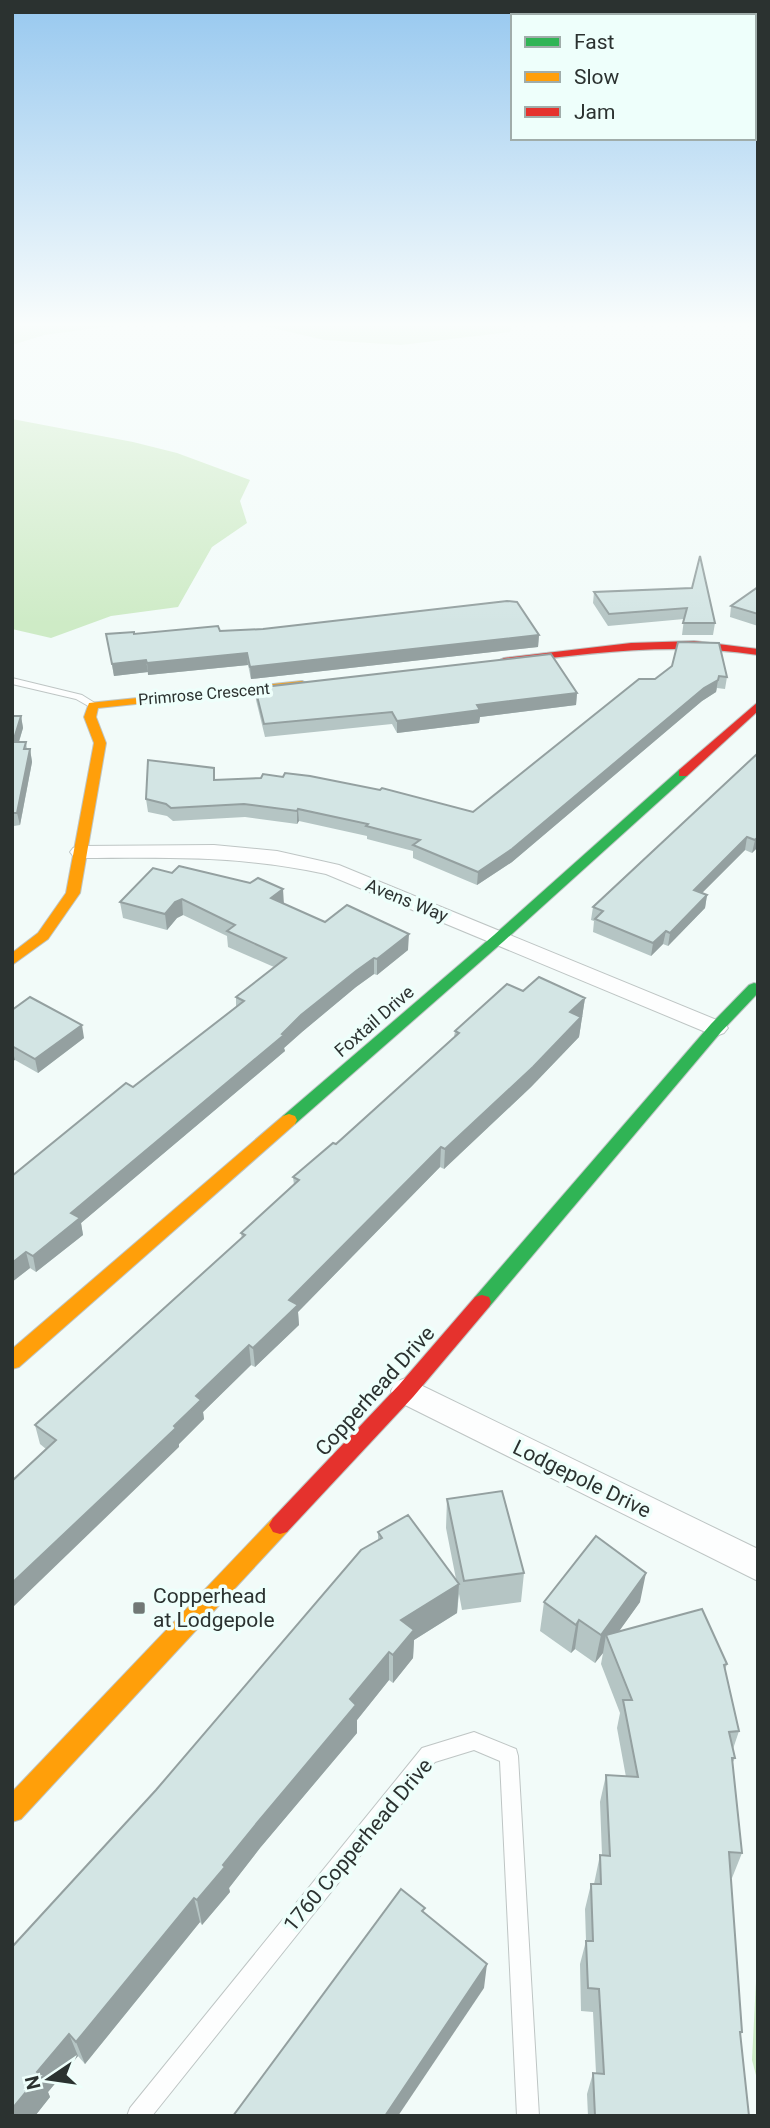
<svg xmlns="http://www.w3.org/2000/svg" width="770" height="2128" font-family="Roboto,sans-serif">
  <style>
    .green { fill: #ceebc6 }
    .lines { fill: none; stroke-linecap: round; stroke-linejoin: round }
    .lane-casing { stroke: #bec5c4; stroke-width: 2 }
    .street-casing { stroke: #bec5c4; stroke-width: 2 }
    .fast-casing { stroke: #bec5c4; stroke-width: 2 }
    .slow-casing { stroke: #bec5c4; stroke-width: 2 }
    .jam-casing { stroke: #bec5c4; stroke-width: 2 }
    .lane { fill: #fdfefe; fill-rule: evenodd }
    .street { fill: #fdfefe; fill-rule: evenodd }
    .fast { fill: #30b455; fill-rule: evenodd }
    .slow { fill: #ff9f0a; fill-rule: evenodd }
    .jam { fill: #e5322d; fill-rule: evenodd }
    .wall { fill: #b5c5c4 }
    .shaded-wall { fill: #94a0a0 }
    .building { fill: #d3e5e4; stroke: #94a0a0; stroke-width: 2 }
    .poi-dot { fill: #717876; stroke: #eefffb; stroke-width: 2.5 }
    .labels { text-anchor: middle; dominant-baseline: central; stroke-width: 7; stroke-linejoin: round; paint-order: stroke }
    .far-street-label { font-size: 16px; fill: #2b3230; stroke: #eefffb }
    .street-label { font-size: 18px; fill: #2b3230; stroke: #eefffb }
    .near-street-label { font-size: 21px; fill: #2b3230; stroke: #eefffb }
    .near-poi-label { font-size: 21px; fill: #2b3230; stroke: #eefffb; text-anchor: start }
  </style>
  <rect width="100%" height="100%" fill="#f2fbf9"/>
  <!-- green -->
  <g class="green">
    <polygon points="12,326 113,326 44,335 12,345"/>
    <polygon points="264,326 512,326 510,332 401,345 324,340"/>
    <polygon points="12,419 133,442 177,453 250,480 240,501 247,523 212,547 178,607 111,616 51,638 12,629"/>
    <polygon points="758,1942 758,2083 752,2060"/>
  </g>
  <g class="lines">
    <!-- lane casing -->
    <g class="lane-casing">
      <g id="lane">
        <polygon points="12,678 82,695 98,705 96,707 90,707 76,699 12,684"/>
        <polygon points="474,1732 516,1749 518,1756 539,2116 517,2116 500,1761 474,1750 435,1762 152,2116 127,2116 130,2108 422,1748"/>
      </g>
    </g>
    <!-- street casing -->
    <g class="street-casing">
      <g id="street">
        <path d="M214 845 277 851 339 865 724 1023 728 1028 724 1033 716 1036 708 1033 326 874C240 855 167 858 80 858L73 856 70 852 73 848 80 846Z"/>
        <polygon points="406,1378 758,1549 758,1581 395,1400 391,1391 395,1382"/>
      </g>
    </g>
    <!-- fast casing -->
    <g class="fast-casing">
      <g id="fast">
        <polygon points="683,769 687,770 687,776 504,941 295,1124 283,1124 281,1120 283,1116 494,935 679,770"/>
        <polygon points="754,983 758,984 758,993 721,1032 489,1307 482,1309 475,1307 473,1302 475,1297 711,1024 749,985"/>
      </g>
    </g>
    <!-- slow casing -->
    <g class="slow-casing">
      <g id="slow">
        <polygon points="302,681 308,684 306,686 98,708 96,717 106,743 80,893 48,939 12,965 12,953 38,933 66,893 94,743 84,717 89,703"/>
        <polygon points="289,1114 295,1116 297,1120 295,1124 19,1367 12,1369 12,1349 283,1116"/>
        <polygon points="280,1516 287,1518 291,1525 287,1532 21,1819 12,1822 12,1792 273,1518"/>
      </g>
    </g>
    <!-- jam casing -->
    <g class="jam-casing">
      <g id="jam">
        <path d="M694 641 758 649V655C672 642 589 653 504 664L498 661 504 658 631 643Z"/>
        <polygon points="758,702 758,711 687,776 679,776 679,770"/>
        <polygon points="482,1295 489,1297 491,1302 489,1307 413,1397 287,1532 280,1534 273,1532 269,1525 273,1518 399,1385 475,1297"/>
      </g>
    </g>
    <!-- lane -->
    <use href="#lane" class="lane"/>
    <!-- street -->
    <use href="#street" class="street"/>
    <!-- fast -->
    <use href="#fast" class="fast"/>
    <!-- slow -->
    <use href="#slow" class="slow"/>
    <!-- jam -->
    <use href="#jam" class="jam"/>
  </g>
  <!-- wall -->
  <g class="wall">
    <polygon points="758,587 758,626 730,617 731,606"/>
    <polygon points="692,588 715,623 713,635 682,635 684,619 608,626 593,603 594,592"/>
    <polygon points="220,631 539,635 538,647 251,679 248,665 148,675 148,672 114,676 106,634"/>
    <polygon points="672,666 727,677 725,689 717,688 716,692 702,701 512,862 477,885 413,858 413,851 367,839 367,836 299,821 297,824 245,817 173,821 167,816 148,812 146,799 214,768 215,780 473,812 655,679"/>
    <polygon points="255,688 577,693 576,705 480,717 479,723 397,733 392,724 265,737 256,700"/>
    <polygon points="12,716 21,716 23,728 19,742 26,742 27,749 30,749 32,762 20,825 14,826 12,837"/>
    <polygon points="758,753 758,847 752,853 745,850 702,893 707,895 705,908 668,946 663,944 651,956 593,932 594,921 591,920 593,907"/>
    <polygon points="172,873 283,889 283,903 325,922 408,950 377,975 374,974 356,987 302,1032 284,1048 285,1051 81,1223 83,1235 36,1272 30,1268 12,1282 12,1176 133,1087 236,1007 236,997 274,967 228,947 227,936 183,915 177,918 167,930 123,918 120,902"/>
    <polygon points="523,991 585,998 579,1037 531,1087 444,1169 440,1167 298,1312 299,1325 255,1367 251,1365 203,1412 204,1419 179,1444 179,1447 46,1449 40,1444 35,1425 242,1239 241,1233 294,1185 293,1177 336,1144 454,1037 455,1031"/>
    <polygon points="12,1010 84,1038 38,1073 15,1060 12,1061"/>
    <polygon points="447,1499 524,1573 521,1602 462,1610 459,1594 457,1613 414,1640 413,1658 393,1683 389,1680 357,1720 357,1733 260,1848 229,1888 230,1892 202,1925 200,1922 85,2064 78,2056 48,2092 50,2097 35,2116 156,1790 378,1540 378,1532 456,1579 446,1528"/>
    <polygon points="544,1602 640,1602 618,1632 727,1664 725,1670 739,1731 733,1749 735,1758 732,1764 742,1853 732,1878 731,1878 742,2032 740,2036 749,2116 588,2116 587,2094 593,2073 596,2073 593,2012 581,2011 580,1964 586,1941 585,1909 591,1884 594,1884 600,1855 602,1855 600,1802 606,1775 626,1777 617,1728 620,1713 601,1664 603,1653 595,1663 575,1649 571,1653 540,1631"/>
  </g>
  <!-- shaded-wall -->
  <g class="shaded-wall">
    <polygon points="539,635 538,647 251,679 250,667"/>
    <polygon points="247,653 248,665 148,675 147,663"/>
    <polygon points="146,660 148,672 114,676 112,664"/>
    <polygon points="718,680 716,692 702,701 512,862 477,885 478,872 704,688"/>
    <polygon points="577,693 576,705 480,717 479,723 397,733 397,721 477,705"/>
    <polygon points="21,716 23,728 15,754 13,742"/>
    <polygon points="30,749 32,762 20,825 17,813"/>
    <polygon points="298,809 299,821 297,824 297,811"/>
    <polygon points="12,814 14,826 12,837"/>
    <polygon points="747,837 745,850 692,903 694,890"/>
    <polygon points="758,837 758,847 752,853 755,840"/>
    <polygon points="283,889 284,905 271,898"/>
    <polygon points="707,895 705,908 668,946 670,933"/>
    <polygon points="182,899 183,915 177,918 167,930 165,914 175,902"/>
    <polygon points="666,931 663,944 651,956 653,943"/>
    <polygon points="409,934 408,950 377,975 377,959"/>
    <polygon points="374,958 374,974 356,987 302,1032 284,1048 285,1051 81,1223 83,1235 36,1272 33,1256 71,1213 301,1015 356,971"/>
    <polygon points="585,998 579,1037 531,1087 444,1169 445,1149 570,1012"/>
    <polygon points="82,1025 84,1038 38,1073 35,1059"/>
    <polygon points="12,1049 15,1060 12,1061"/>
    <polygon points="441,1147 440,1167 298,1312 299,1325 255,1367 253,1348 289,1300"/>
    <polygon points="26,1252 30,1268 12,1282 12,1263"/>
    <polygon points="249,1345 251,1365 203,1412 204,1419 179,1444 179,1447 12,1608 12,1583 174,1426 196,1396"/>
    <polygon points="646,1573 640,1602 610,1644 606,1635 603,1653 595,1663 601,1635"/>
    <polygon points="459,1584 457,1613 414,1640 413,1658 393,1683 393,1655 401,1620"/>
    <polygon points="579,1620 575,1649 571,1653 576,1625"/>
    <polygon points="389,1652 389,1680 357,1720 357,1733 260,1848 229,1888 230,1892 202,1925 197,1900 350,1699"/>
    <polygon points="194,1898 200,1922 85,2064 76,2042"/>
    <polygon points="487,1964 484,1988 398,2116 385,2116"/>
    <polygon points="69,2034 78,2056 48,2092 50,2097 35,2116 12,2116 12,2109 37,2072"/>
  </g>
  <!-- building -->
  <g class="building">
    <polygon points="700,556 715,623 683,623 687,608 609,614 594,592 692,588"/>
    <polygon points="758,587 758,614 731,606"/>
    <polygon points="507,601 517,602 539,635 250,667 247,653 147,663 146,660 112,664 106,634 134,632 134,634 218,626 220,631 263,629"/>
    <polygon points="678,642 719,643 727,677 719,676 718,680 704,688 512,849 478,872 413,845 420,840 366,826 368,824 298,809 297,811 244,804 171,808 166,804 146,799 148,760 214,768 214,780 261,778 263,774 283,777 285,773 310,776 380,790 382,788 473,812 639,679 655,679 672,666"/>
    <polygon points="551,654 577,693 477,705 480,710 397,721 392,712 264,724 255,688"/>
    <polygon points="12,716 21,716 13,742 26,742 24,749 30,749 17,813 12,813"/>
    <polygon points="758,753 758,837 755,840 747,837 694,890 707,895 670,933 666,931 653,943 595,919 603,911 593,907"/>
    <polygon points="179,866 250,883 258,878 283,889 271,898 325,922 347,905 409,934 377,959 374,958 356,971 301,1015 282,1034 284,1035 71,1213 80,1218 33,1256 26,1252 12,1263 12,1176 126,1083 133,1087 244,1001 236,997 286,958 227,931 235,925 182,899 175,902 165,914 120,902 153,868 172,873"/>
    <polygon points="539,977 585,998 570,1012 581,1017 533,1067 445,1149 441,1147 289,1300 298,1305 253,1348 249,1345 196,1396 201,1400 174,1426 176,1428 12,1583 12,1481 56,1440 35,1425 245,1235 241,1233 299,1180 293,1177 333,1143 336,1144 459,1033 455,1031 507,984 523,991"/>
    <polygon points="30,997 82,1025 35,1059 12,1046 12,1010"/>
    <polygon points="502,1491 524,1573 464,1581 447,1499"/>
    <polygon points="408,1515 459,1584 401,1620 414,1630 393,1655 389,1652 350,1699 356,1705 257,1823 223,1865 225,1867 197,1900 194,1898 76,2042 69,2034 37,2072 40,2075 12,2109 12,1947 156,1790 361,1550 382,1538 378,1532"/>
    <polygon points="596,1536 646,1573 601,1635 579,1620 576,1625 544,1602"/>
    <polygon points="702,1609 727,1664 724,1665 739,1731 729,1732 735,1758 732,1758 742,1853 729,1852 742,2032 740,2032 749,2116 595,2116 593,2073 604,2074 599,1989 588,1988 586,1941 593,1941 591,1884 601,1884 600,1855 610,1856 606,1775 638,1777 623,1700 632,1700 606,1635"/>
    <polygon points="401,1889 425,1908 422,1911 487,1964 385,2116 233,2116"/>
  </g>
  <!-- sky -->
  <linearGradient id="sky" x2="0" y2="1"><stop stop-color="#97c8ef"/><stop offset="0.52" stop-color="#f9fdfc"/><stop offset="1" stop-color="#f9fdfc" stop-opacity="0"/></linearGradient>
  <rect width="770" height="624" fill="url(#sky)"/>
  <!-- markers -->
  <rect class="poi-dot" x="132" y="1601" width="14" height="14" rx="3.5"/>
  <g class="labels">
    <!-- far-street labels -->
    <g class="far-street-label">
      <text transform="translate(204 694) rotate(-5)">Primrose Crescent</text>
    </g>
    <!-- street labels -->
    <g class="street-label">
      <text transform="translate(407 900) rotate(22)">Avens Way</text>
      <text transform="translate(374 1021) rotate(-41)">Foxtail Drive</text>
    </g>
    <!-- near-street labels -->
    <g class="near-street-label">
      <text transform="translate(375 1391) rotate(-48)">Copperhead Drive</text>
      <text transform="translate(582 1479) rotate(26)">Lodgepole Drive</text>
      <text transform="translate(358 1845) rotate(-50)">1760 Copperhead Drive</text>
    </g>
    <!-- near-poi labels -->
    <g class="near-poi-label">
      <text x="153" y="1596">Copperhead<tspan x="153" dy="24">at Lodgepole</tspan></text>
    </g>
  </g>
  <!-- border -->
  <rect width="770" height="2128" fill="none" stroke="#2b3230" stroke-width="28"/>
  <!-- legend -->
  <rect x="511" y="14" width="245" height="126" fill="#eefffb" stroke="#a0adaa" stroke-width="2"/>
  <rect x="525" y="37" width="35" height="10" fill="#30b455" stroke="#a0adaa" stroke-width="2"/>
  <text x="574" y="49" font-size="21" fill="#2b3230">Fast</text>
  <rect x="525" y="72" width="35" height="10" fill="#ff9f0a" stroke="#a0adaa" stroke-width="2"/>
  <text x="574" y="84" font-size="21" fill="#2b3230">Slow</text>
  <rect x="525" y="107" width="35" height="10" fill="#e5322d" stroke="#a0adaa" stroke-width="2"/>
  <text x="574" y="119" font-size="21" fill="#2b3230">Jam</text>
  <!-- north arrow -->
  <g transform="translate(49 2079) rotate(257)" stroke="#eefffb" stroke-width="5" paint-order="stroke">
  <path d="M0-5L12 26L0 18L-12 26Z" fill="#2b3230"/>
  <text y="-10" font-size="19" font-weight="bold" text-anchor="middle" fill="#2b3230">N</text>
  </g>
</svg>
